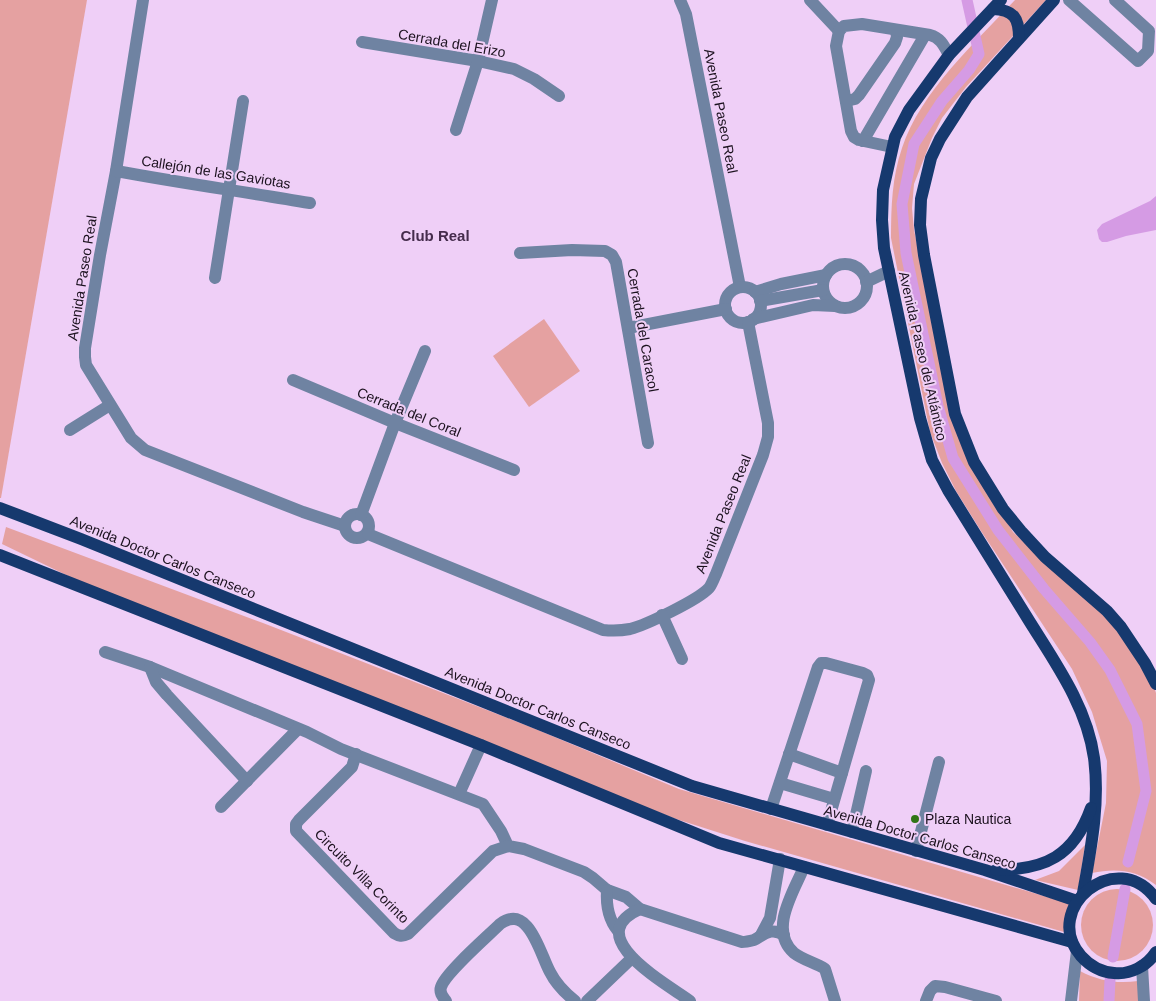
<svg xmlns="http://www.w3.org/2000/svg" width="1156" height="1001" font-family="Arial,sans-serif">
<rect width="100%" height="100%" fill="#efcff7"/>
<g fill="#e5a1a1">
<polygon points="0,0 87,0 1,498 0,498"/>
<path d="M1015,0H1046L966,87L942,118L932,138L914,184L912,208L914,230L932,318L973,463L1013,532L1063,579L1117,625L1152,680L1156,693V885C1136,870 1116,868 1092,873L1106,803L1107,761L1092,712L1072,669L981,531L956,491L942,463L930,432L891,238C891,207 892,177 902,148C921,91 975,43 1015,0Z"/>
<polygon points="544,319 580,371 529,407 493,356"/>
<polygon points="6,527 263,623 533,728 679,789 1071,904 1066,918 1064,932 745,841 673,818 118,600 2,544"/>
<polygon points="1085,845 1078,890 1035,880 1059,871"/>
<circle cx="1117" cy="925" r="36"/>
<path d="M1080,971C1099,981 1118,984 1138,981V1001H1079Z"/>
</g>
<polygon fill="#d59be4" points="1156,196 1156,230 1126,236 1107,242 1102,242 1099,239 1097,230 1102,224 1150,201"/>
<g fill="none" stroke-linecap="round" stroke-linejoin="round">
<g stroke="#d59be4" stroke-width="11">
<polyline points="967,0 979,54 969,70 942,101 914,144 902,204 906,253 938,406 953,458 998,530 1044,589 1090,642 1110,670 1137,724 1146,791 1128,862"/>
<polyline points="1113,957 1125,889"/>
<polyline points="1109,1001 1110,980"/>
</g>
<g stroke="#6f83a2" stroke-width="12">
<polyline points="143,0 116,171 100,255 85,348 85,357 86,365 131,438 145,450 303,512 345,526"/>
<polyline points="680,0 686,14 740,287"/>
<polyline points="810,0 839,31"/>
<polyline points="1069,0 1138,61 1148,51 1149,31 1115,0"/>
<polyline points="362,42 478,61 514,69 534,79 559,96"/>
<polyline points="846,101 855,99 859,95 895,43 897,37 896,30"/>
<polyline points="456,130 478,61 492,0"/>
<polyline points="863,141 925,35"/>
<path d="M892,147L859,140L854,137L851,131L836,46L839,31L844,26L862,24L930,35C941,38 944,46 949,55"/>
<path d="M116,171C181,183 246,192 310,203"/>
<polyline points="520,253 572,250 605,251 612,255 616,262 648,443"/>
<circle cx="845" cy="286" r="22"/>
<polyline points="215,278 243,101"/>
<polyline points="866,282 889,271"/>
<circle cx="743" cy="305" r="18"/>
<polyline points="755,292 781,284 826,275"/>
<polyline points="760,301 823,290"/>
<polyline points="753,319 813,305 835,306"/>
<polyline points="628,328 726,309"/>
<polyline points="293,380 395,423 514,470"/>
<polyline points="70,430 110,405"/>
<circle cx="357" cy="526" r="12"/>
<polyline points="361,515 395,423 425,351"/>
<path d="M368,534L603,630C612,631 620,631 630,629C646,625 698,600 709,588C712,584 714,578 716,574L763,455L768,437V423L748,322"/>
<polyline points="662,615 682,659"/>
<path d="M105,652L150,667L307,732L341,749L483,804L501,831L508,846L524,849L584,872L593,878L607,890L626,897L640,909L742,942C745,942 750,941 754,940C765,934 771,927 784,935"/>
<polyline points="150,667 156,682 167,695 247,781"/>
<path d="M356,754L352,767L299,820L296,824V831L394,933C399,936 402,937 408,934L493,851L508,846"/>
<polyline points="789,754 842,773"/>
<polyline points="780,783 834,799"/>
<polyline points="459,794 481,745"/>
<polyline points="221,807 298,729"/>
<polyline points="771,809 818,667 821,663 826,663 863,673 867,675 869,680 827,825"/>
<polyline points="852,832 866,771"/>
<polyline points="916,851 939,762"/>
<path d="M804,867C794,891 768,930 794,953C803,960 816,963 825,969L835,1001"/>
<path d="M607,890C606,905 608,919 618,931"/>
<path d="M640,909C579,936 667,984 690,1001"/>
<polyline points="761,935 770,918 780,859"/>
<polyline points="1142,966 1144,1001"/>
<path d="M446,1001C443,997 439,993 441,987C445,973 488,936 500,924C529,903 540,954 550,972C556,984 565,993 575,1001"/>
<polyline points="587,1001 632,958"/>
<polyline points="926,1001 930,991 935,986 945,987 996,1001"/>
<polyline points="1071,1001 1077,951"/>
</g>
<g stroke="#16396e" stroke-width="12">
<path d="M1001,0L949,55L909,110L895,137L883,190L882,220L884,248L920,418L932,460L948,490C975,533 1001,576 1028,619C1054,661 1087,706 1094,758C1100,803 1091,848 1083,893"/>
<polyline points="1054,0 967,97 940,139 931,158 921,199 920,225 924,255 955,414 974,462 1003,509 1021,531 1045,557 1107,611 1121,627 1145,663 1156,684"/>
<path d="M993,9C1014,10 1019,18 1019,38"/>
<polyline points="0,508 81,539 692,786 985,870 1077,901"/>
<polyline points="0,555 481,745 719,843 1072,942"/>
<path d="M996,870C1045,870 1074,856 1091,808"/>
<path d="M1156,899C1117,845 1040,909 1081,956C1089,965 1101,972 1114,973C1130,975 1147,966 1156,952"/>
</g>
</g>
<circle fill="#307516" stroke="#efcff7" stroke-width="2" cx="915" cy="819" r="5"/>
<g text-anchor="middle" stroke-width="4" stroke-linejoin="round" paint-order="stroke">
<g font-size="14" fill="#1b111e" stroke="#efcff7">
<text transform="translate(452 43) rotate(10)" y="5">Cerrada del Erizo</text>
<text transform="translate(721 111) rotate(79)" y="5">Avenida Paseo Real</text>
<text transform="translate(216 172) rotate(9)" y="5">Callejón de las Gaviotas</text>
<text transform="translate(82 278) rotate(-81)" y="5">Avenida Paseo Real</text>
<text transform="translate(643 330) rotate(80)" y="5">Cerrada del Caracol</text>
<text transform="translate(923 356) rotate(77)" y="5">Avenida Paseo del Atlántico</text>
<text transform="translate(409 412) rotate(22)" y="5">Cerrada del Coral</text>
<text transform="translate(723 514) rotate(-68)" y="5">Avenida Paseo Real</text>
<text transform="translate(163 557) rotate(22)" y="5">Avenida Doctor Carlos Canseco</text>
<text transform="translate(538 708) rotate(22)" y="5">Avenida Doctor Carlos Canseco</text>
<text transform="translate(920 837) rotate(16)" y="5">Avenida Doctor Carlos Canseco</text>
<text transform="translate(362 876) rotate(45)" y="5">Circuito Villa Corinto</text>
</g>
<g font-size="14" fill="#1b111e" stroke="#efcff7" text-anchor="start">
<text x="925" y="824">Plaza Nautica</text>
</g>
<g font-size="15" font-weight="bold" fill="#452c4c" stroke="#efcff7">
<text x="435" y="241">Club Real</text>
</g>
</g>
</svg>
